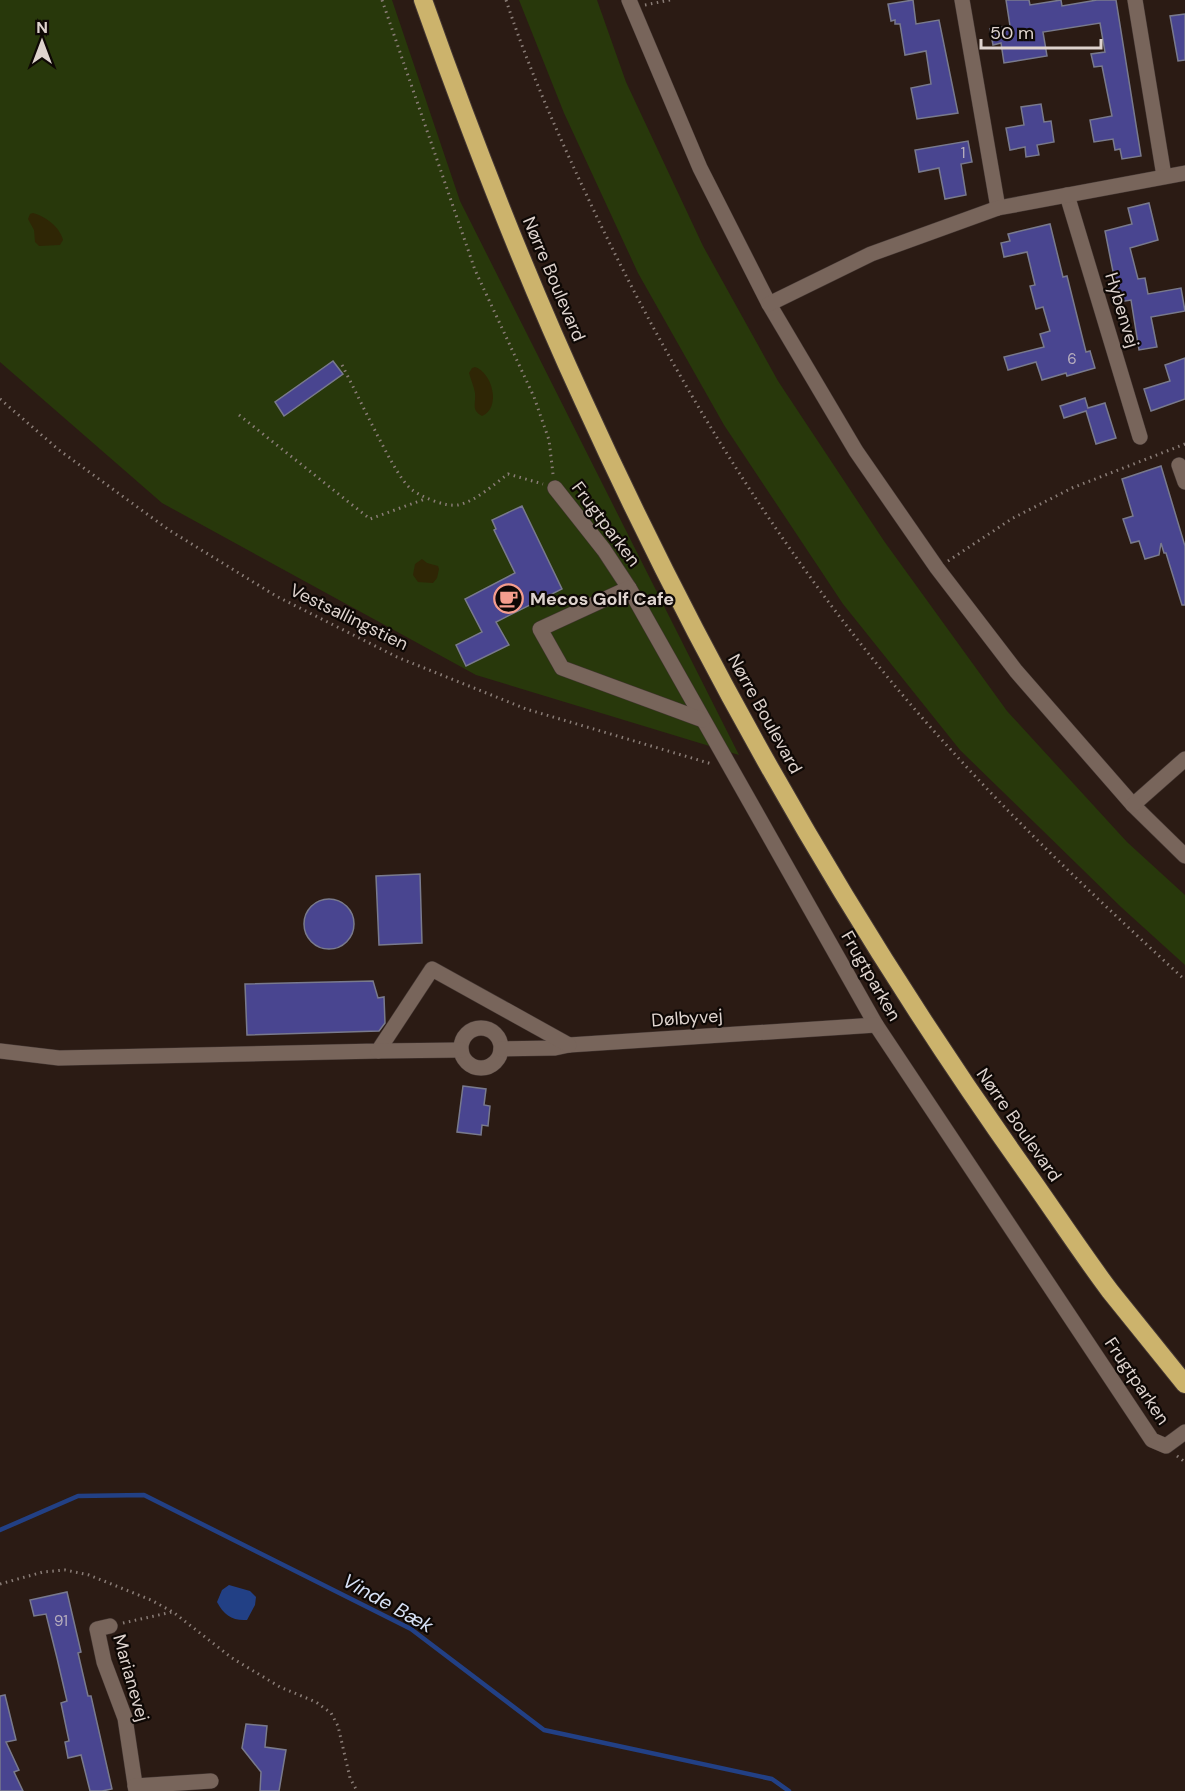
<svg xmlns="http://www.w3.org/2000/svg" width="1185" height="1791" font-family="'DM Sans',sans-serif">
<rect width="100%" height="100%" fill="#2b1b14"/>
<g fill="#28380b">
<polygon points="0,0 392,0 460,201 739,755 476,675 162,503 0,362"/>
<polygon points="519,0 597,0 626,82 703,246 778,381 884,541 1007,711 1127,842 1185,895 1185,965 1121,907 960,750 843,604 724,425 638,273 564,113"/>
</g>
<g fill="#2f2605">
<path d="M33,213C45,216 60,227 63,240L60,245L39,246L35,242L34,230L28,219L30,214Z"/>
<path d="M475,367C492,372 502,408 482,416C471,410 476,404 475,393C474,387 471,380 469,373L472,368Z"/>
<polygon points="422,559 427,563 438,566 439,569 437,578 433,583 418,582 413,575 415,564"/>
</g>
<path fill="#224085" d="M229,1585L250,1591L256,1597L255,1605L247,1620C232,1621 224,1615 217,1602L222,1590Z"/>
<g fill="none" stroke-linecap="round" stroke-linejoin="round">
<polyline stroke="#224085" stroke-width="4.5" points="0,1530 78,1496 144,1495 411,1629 544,1730 772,1779 789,1791"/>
</g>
<g fill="#494590" stroke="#797a8d" stroke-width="1.5">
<polygon points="913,0 916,24 939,20 958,113 917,119 911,88 931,84 926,51 905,55 900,24 895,24 895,20 891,21 888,4"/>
<polygon points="1006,0 1029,0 1030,5 1061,0 1062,6 1097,0 1116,0 1141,156 1122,159 1120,149 1115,150 1113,139 1094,142 1090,120 1112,116 1102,66 1094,67 1091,54 1105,52 1100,23 1043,32 1047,56 1004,63 1001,43 993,45 990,29 1010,26"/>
<polygon points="1185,14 1185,60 1178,61 1170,16"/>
<polygon points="1041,104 1044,122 1051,121 1054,142 1037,145 1039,155 1026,157 1025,147 1010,150 1006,128 1024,125 1021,107"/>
<polygon points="968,141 972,162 961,164 966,195 945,199 939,168 919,172 915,150"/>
<polygon points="1149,203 1158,240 1130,248 1138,279 1145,278 1148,294 1181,288 1185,311 1151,317 1157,347 1139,350 1131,300 1119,302 1105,231 1132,224 1128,208"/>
<polygon points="1050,224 1063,277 1067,276 1086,352 1090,351 1095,368 1067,376 1066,373 1042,380 1036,362 1008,370 1004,357 1044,347 1040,334 1050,331 1043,307 1036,309 1030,286 1035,285 1027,252 1004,257 1001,243 1010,241 1008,234"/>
<polygon points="1185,358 1185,399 1151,411 1144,389 1170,381 1165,365"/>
<polygon points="333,361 343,374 284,416 275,402"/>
<polygon points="1085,398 1088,408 1105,403 1116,438 1096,444 1086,411 1064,418 1060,406"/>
<polygon points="1161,466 1185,546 1185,605 1182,605 1166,553 1164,553 1161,543 1159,555 1145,559 1139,541 1131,543 1123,519 1133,516 1122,479"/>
<polygon points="522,506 562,589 496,622 509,645 466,666 456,645 482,632 465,599 515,573 494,530 496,529 492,520"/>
<polygon points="420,874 422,943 379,945 376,876"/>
<circle cx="329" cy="924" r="25"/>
<polygon points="373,981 378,998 384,997 385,1023 379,1031 247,1035 245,984"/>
<polygon points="463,1086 486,1089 484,1105 490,1106 488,1126 482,1125 481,1135 457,1132"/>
<polygon points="67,1592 81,1652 78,1653 88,1696 91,1696 112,1789 102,1791 90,1791 81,1755 68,1758 65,1742 69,1741 61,1703 67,1701 57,1658 46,1614 34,1616 30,1600"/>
<polygon points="5,1695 16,1740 6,1742 19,1770 14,1772 23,1791 0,1791 0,1696"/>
<polygon points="246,1724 267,1726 265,1747 286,1750 279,1791 260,1791 261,1772 242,1748"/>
</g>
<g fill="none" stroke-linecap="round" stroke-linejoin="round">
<defs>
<g id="minor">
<polyline points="629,0 700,168 769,304 856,451 937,568 1016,671 1133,805 1185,856"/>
<polyline points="962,0 998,208"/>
<polyline points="1135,0 1164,176"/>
<polyline points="1067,195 1140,437"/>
<polyline points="769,304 871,254 998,208 1185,173"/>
<polyline points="1179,465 1185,482"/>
<polyline points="555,488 604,550 629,588 876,1025 1152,1440 1166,1446 1185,1432"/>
<polyline points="629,588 540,629 562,668 703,720"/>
<polyline points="1133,805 1185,759"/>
<circle cx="481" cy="1048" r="20"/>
<polyline points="501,1049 555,1048 569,1045 876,1025"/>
<polyline points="0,1051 59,1058 378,1051 432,969 569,1045"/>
<polyline points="378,1051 461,1050"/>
<polyline points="110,1626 97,1629 104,1662 125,1718 136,1791"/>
<polyline points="135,1786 211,1781"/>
</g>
<path id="highway" d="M423,0C471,135 523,270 583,400C707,673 858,936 1032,1180C1058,1217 1083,1255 1110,1291C1135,1322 1160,1353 1185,1384"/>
</defs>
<use href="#minor" stroke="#443733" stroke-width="16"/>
<use href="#highway" stroke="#443733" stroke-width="20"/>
<g stroke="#8a7d77" stroke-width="3" stroke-dasharray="1.5 4.5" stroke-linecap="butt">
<polyline points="382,0 475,270 534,397 549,440 553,474"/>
<path d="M506,0C528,67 557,132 587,196C680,395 803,589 952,751C1025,832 1105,906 1185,980"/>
<polyline points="645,5 670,0"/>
<path d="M342,365C358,396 373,428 390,459C396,469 402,481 411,489C421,497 445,507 458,505C476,501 493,485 508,474L543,484"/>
<polyline points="0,399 59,450 169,530 276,596 397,657 526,709 712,764"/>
<polyline points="239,415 370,519 425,499"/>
<polyline points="948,561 1013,518 1072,488 1185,444"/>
<polyline points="1177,1456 1185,1462"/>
<polyline points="0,1584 43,1572 65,1570 89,1575 151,1600 173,1612 232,1658 280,1687 316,1702 331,1713 338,1726 350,1778 357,1791"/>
<polyline points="123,1623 172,1612"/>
</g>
<use href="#minor" stroke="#78655b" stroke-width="15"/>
<use href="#highway" stroke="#ccb36c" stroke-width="18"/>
</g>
<defs>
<symbol id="cafe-ring" viewBox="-11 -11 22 22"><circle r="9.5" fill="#0e0805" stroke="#f59d8e" stroke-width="1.5"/><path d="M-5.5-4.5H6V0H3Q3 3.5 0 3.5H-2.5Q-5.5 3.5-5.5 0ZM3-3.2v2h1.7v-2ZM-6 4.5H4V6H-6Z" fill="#f59d8e"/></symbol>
</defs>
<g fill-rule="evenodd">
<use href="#cafe-ring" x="492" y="582" width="33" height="33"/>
</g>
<g text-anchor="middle" stroke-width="4.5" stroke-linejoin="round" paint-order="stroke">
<g font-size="15" fill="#b9b0be">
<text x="963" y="158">1</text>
<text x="1072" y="364">6</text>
<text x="61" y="1626">91</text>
</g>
<g font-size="18" fill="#ded3ce" stroke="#0e0805">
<text transform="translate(554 279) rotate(67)" y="6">Nørre Boulevard</text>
<text transform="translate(1122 310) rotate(73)" y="6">Hybenvej</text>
<text transform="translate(606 524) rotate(53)" y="6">Frugtparken</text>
<text transform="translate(349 617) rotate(26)" y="6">Vestsallingstien</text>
<text transform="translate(765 714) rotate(61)" y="6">Nørre Boulevard</text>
<text transform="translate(871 976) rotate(60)" y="6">Frugtparken</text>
<text transform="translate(687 1018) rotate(-4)" y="6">Dølbyvej</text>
<text transform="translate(1019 1125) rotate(55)" y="6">Nørre Boulevard</text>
<text transform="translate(1137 1381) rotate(56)" y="6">Frugtparken</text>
<text transform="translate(131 1678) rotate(74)" y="6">Marianevej</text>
</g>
<g font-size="18" font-weight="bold" fill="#ded3ce" stroke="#0e0805" text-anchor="start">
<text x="530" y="605">Mecos Golf Cafe</text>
</g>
<g font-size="20" font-style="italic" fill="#d7e1f5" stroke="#0e0805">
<text transform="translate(388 1603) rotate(29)" y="7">Vinde Bæk</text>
</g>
</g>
<g transform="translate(42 42)" stroke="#0e0805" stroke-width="4.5" paint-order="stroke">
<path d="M0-4.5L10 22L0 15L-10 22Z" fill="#ded3ce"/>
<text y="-9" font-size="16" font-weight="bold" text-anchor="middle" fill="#ded3ce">N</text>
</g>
<path d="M981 39v9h120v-9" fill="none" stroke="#ded3ce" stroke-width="3"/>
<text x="990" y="39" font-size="18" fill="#ded3ce" stroke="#0e0805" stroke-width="4.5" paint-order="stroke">50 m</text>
</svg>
